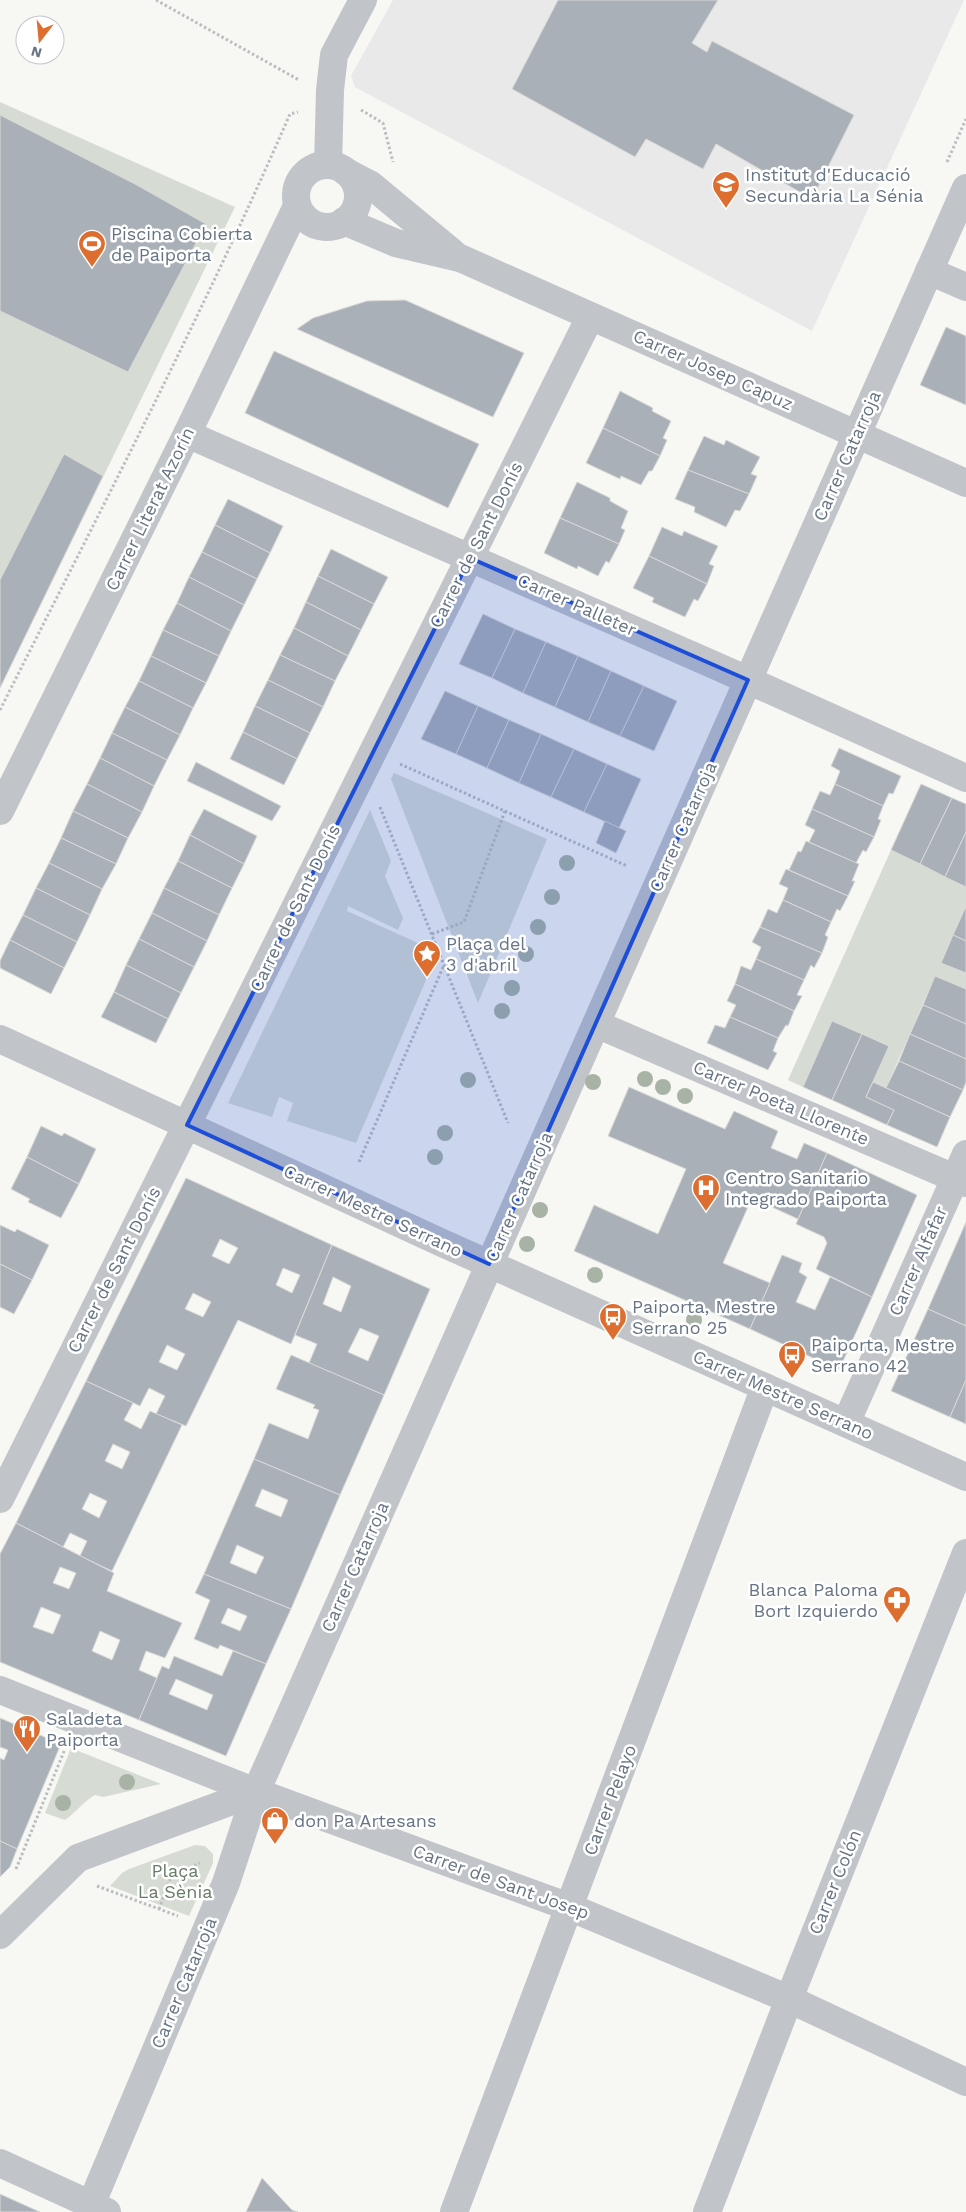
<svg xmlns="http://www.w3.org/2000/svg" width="966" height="2212" font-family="'Work Sans',sans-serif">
<rect width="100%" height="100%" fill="#f7f7f4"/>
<polygon fill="#e8e9e8" points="393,0 964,0 812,331 355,87 351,76"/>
<g fill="#d6dcd4">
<polygon points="0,102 235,207 0,688"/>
<polygon points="394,773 547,839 478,1003 391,779"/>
<polygon points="370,810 391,861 385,876 403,918 398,930 348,906 347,911 438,952 356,1143 287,1121 293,1103 279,1097 272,1117 228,1103"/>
<polygon points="891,850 966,887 966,905 941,962 966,973 966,989 935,976 886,1088 873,1082 888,1045 832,1021 803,1087 788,1080"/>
<path d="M71,1748L161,1784L103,1797L95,1795C83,1802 76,1812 65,1820L45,1813Z"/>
<polygon points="195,1845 205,1846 213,1854 213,1863 189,1916 110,1886 122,1873 129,1869"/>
</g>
<g fill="#aab0b7" stroke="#d9d9d7" fill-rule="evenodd">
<polygon points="558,0 718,0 692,43 707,52 712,41 854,115 812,199 716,144 703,169 646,139 635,157 512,89"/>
<polygon points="0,115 135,184 206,224 128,372 0,311"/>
<polygon points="405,300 524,353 493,417 297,329 313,318 367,301"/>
<polygon points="946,327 966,336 966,405 920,385"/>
<polygon points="274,351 479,444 448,508 245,413"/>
<polygon points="620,391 653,408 652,411 671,421 663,438 667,440 660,456 603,428"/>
<polygon points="603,428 660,456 652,471 649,471 641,485 621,476 620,479 586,463"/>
<polygon points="704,436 724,445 726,440 760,457 751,474 757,476 749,494 688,470"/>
<polygon points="64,454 103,476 0,688 0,580"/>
<polygon points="688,470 749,494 740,511 735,510 726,527 694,512 695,507 675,499"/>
<polygon points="577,482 610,498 610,501 628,511 621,528 625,530 619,544 560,518"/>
<polygon points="228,499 283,526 270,553 215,525"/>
<polygon points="560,518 619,544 609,563 606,561 598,576 578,566 577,569 544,553"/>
<polygon points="215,525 270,553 257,579 202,552"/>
<polygon points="662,527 682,536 684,531 718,546 709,564 714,566 707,584 649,556"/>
<polygon points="331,549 388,577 374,604 318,576"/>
<polygon points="202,552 257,579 244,605 189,577"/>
<polygon points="649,556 707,584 698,601 694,599 685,617 652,602 654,598 633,588"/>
<polygon points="318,576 374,604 361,630 306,602"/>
<polygon points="189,577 244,605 231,631 177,603"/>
<polygon points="306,602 361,630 348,656 294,628"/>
<polygon points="177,603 231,631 219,656 163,630"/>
<polygon points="483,614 515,629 492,678 459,664"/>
<polygon points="294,628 348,656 335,681 280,655"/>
<polygon points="515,629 546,642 523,693 492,678"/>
<polygon points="163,630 219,656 206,683 151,656"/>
<polygon points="546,642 578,656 555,707 523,693"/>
<polygon points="280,655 335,681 323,707 268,680"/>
<polygon points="151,656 206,683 193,708 139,681"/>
<polygon points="578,656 611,671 588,722 555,707"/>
<polygon points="611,671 644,686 620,736 588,722"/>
<polygon points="268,680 323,707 310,733 255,706"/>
<polygon points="139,681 193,708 180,735 125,707"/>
<polygon points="644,686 677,701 654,751 620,736"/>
<polygon points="445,691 478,706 456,754 421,739"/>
<polygon points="255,706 310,733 297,759 243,732"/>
<polygon points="478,706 509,720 487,768 456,754"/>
<polygon points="125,707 180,735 167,760 112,733"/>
<polygon points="509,720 541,734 519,783 487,768"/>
<polygon points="243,732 297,759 284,785 230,759"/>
<polygon points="112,733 167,760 154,786 100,758"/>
<polygon points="541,734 574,749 551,797 519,783"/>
<polygon points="839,748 901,776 893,794 889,793 883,806 835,784 840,771 831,766"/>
<polygon points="574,749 607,764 584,812 551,797"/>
<polygon points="100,758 154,786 142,812 87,784"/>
<polygon points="196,762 281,806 272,821 187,781"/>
<polygon points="607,764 641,779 619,828 584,812"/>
<polygon points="87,784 142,812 128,838 73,811"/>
<polygon points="835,784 883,806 878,819 881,820 874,837 812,809 820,791 830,795"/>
<polygon points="921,784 952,798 920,864 891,850"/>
<polygon points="952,798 966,804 966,832 945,877 920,864"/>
<polygon points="204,809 257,836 244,864 190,835"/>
<polygon points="812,809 874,837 866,852 863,850 856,863 809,842 815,830 805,825"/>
<polygon points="73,811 128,838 116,864 61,838"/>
<polygon points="605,821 626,831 616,853 596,843"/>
<polygon points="966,832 966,887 945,877"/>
<polygon points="190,835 244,864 232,888 178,861"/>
<polygon points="61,838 116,864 102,889 49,863"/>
<polygon points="806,841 859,864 852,881 855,881 848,896 789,870 798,851 801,852"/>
<polygon points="178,861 232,888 219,915 164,888"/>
<polygon points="49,863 102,889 90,915 36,888"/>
<polygon points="786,869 848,896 840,911 837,909 831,922 783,900 788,888 779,884"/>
<polygon points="36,888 90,915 77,942 23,915"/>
<polygon points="164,888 219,915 207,941 152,913"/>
<polygon points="783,900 831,922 825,935 828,937 822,953 760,927 768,909 777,913"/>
<polygon points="966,906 966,941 953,935"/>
<polygon points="152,913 207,941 194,967 139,939"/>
<polygon points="23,915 77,942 64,968 10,940"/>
<polygon points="760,927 822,953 814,968 811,965 804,980 756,959 761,947 752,942"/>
<polygon points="953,935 966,941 966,973 941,963"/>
<polygon points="139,939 194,967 181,993 126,965"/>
<polygon points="10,940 64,968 51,994 0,968 0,961"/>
<polygon points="756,959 804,980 797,995 802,996 794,1011 735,984 741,966 751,970"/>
<polygon points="126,965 181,993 168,1019 114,992"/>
<polygon points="935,976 966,989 966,1024 923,1005"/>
<polygon points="735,984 794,1011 788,1026 786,1025 778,1038 730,1017 736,1005 727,1001"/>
<polygon points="114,992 168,1019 156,1043 101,1017"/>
<polygon points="923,1005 966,1024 966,1059 910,1034"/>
<polygon points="730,1017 778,1038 773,1051 777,1053 768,1070 707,1043 715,1025 725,1028"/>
<polygon points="832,1021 862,1034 832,1100 803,1087"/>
<polygon points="862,1034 889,1046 866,1097 894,1110 887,1125 832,1100"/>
<polygon points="910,1034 966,1059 966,1082 963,1090 899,1061"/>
<polygon points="899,1061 963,1090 950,1117 886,1088"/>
<polygon points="873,1082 950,1117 937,1147 887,1125 894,1110 866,1097"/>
<polygon points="629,1087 725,1129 734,1111 778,1131 771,1148 797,1159 804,1143 827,1153 798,1219 752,1198 723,1263 770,1283 750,1329 574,1251 594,1205 658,1234 686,1169 608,1136"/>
<polygon points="41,1126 62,1136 64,1133 96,1149 79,1184 27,1157"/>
<polygon points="827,1153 917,1195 872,1297 816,1269 827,1243 824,1237 796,1224"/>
<polygon points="27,1157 79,1184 61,1218 28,1202 30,1199 11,1189"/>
<path d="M186,1178L332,1245L291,1344L238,1320L186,1426L156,1414L165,1396L149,1388L140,1406L86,1381ZM220,1239L238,1248L229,1264L212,1256ZM283,1268L300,1275L292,1293L276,1285ZM193,1293L211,1302L203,1317L185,1309ZM167,1345L185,1354L177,1370L159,1362Z"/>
<polygon points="966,1222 966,1326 928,1309"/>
<polygon points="0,1225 15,1232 17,1229 49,1245 32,1280 0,1264"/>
<path d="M332,1245L430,1289L384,1395L309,1363L317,1344L295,1335ZM333,1277L351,1286L341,1312L323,1304ZM360,1328L379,1336L368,1361L348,1352Z"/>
<polygon points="782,1255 802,1263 799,1272 807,1277 796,1302 815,1310 830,1277 872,1297 839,1370 750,1329"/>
<polygon points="0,1264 32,1280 14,1314 0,1307"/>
<polygon points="928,1309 966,1326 966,1380 950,1417 891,1391"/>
<polygon points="291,1355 384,1395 340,1495 254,1459 269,1423 308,1439 319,1410 313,1408 315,1405 276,1389"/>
<polygon points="966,1380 966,1424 950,1417"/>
<path d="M86,1381L133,1403L124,1420L141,1429L150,1411L182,1425L112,1571L80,1556L87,1541L70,1533L63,1547L16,1523ZM113,1444L130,1452L122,1469L105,1461ZM90,1493L107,1501L99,1518L82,1509Z"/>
<path d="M254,1459L340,1495L291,1609L204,1574ZM262,1489L288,1500L281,1517L255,1506ZM237,1545L264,1557L256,1574L230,1563Z"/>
<path d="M16,1523L114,1573L107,1591L182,1623L165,1658L146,1651L139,1670L157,1678L139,1720L0,1662V1554ZM60,1567L76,1573L69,1589L53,1583ZM41,1607L61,1615L53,1634L33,1627ZM100,1631L120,1640L112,1660L92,1651Z"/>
<path d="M204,1574L291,1609L266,1664L220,1645L218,1649L194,1639L210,1600L195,1593ZM228,1608L247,1616L240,1631L221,1623Z"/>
<path d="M233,1651L266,1664L226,1756L139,1720L162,1666L169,1669L174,1656L222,1676ZM176,1679L213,1695L207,1710L169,1694Z"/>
<polygon points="0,1718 61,1744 17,1849 0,1841 0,1758 4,1760 8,1750 0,1747"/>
<polygon points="0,1841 17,1849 10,1867 0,1877"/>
<polygon points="262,2178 292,2210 298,2212 246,2212"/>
<polygon points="0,2194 40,2212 0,2212"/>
</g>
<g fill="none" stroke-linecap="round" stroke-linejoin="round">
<g stroke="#bbbdc0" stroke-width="3" stroke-dasharray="2.5 2.5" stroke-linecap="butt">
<polyline points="156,0 299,80"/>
<polyline points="361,110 383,123 393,162"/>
<polyline points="947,162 966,119"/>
<path d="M0,710C99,513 202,316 290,114L298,112"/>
<polyline points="400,764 627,866"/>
<polyline points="380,807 508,1123"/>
<polyline points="432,934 464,922 505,811"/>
<polyline points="359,1162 444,965"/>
<polyline points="16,1869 65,1749"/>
<polyline points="97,1886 178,1916"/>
<polyline points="159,1909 171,1877 200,1863"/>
</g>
<g stroke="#c1c4c8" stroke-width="28">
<polyline points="328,165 330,90 334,55 363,0"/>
<circle cx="327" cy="196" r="31"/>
<polyline points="346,172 371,185 453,253"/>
<polyline points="344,221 396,243 460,258 966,483"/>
<polyline points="929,271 966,287"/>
<polyline points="187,434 714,665 966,778"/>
<polyline points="0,811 187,434 297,206"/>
<polyline points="596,1024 966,1183"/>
<polyline points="0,1039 440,1242 966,1477"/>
<polyline points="846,1423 966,1154"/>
<polyline points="0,1499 590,317"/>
<polyline points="0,1690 256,1792 569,1907 789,1999 966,2082"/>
<polyline points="0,1935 78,1858 256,1792"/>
<polyline points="0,2163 107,2212"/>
<polyline points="88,2212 226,1883 256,1792 966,188"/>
<polyline points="454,2212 765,1387"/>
<polyline points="707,2212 789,1999 966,1553"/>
</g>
</g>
<g fill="#a8b3a6">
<circle cx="567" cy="863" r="8"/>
<circle cx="552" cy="897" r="8"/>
<circle cx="538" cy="927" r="8"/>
<circle cx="526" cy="954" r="8"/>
<circle cx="512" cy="988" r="8"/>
<circle cx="502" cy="1011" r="8"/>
<circle cx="645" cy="1079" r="8"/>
<circle cx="468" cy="1080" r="8"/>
<circle cx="593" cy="1082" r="8"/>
<circle cx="663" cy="1087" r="8"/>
<circle cx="685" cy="1096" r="8"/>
<circle cx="445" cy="1133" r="8"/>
<circle cx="435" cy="1157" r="8"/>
<circle cx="540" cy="1210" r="8"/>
<circle cx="527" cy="1244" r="8"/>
<circle cx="595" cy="1275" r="8"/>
<circle cx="694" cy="1320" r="8"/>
<circle cx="127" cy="1782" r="8"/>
<circle cx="63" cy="1803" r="8"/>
</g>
<path fill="#1d4ed8" fill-opacity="0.2" stroke="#1d4ed8" stroke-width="4" stroke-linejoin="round" d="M470,558L748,680L489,1264L187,1125Z"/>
<defs>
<symbol id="school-pin" viewBox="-11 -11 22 30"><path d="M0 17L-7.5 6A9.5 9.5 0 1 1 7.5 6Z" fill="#dd6e2f" stroke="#fff"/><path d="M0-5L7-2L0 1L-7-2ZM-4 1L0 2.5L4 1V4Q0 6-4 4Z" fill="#fff"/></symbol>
<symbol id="stadium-pin" viewBox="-11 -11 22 30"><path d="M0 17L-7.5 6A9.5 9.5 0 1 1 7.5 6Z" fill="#dd6e2f" stroke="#fff"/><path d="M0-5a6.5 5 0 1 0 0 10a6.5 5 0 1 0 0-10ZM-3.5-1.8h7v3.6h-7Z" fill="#fff"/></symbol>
<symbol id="sight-pin" viewBox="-11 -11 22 30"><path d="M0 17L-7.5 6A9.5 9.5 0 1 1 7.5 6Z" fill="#dd6e2f" stroke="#fff"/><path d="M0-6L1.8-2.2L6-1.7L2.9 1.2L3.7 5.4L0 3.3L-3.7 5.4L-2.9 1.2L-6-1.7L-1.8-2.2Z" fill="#fff"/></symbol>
<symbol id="hospital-pin" viewBox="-11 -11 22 30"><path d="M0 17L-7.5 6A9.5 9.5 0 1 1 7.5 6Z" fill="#dd6e2f" stroke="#fff"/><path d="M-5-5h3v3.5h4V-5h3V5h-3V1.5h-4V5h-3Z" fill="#fff"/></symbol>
<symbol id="bus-pin" viewBox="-11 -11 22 30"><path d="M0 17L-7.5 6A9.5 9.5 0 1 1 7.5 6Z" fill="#dd6e2f" stroke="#fff"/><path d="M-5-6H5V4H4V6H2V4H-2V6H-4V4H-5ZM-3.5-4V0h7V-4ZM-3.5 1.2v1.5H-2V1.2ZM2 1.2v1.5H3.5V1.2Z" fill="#fff"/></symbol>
<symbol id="pharmacy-pin" viewBox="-11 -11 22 30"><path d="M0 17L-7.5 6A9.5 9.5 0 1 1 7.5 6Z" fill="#dd6e2f" stroke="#fff"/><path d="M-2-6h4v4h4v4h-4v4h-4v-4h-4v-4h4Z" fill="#fff"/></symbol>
<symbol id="restaurant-pin" viewBox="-11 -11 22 30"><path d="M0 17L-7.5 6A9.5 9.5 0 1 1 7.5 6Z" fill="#dd6e2f" stroke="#fff"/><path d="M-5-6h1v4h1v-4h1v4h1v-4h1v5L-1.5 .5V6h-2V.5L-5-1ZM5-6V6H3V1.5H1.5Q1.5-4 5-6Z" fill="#fff"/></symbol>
<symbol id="shop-pin" viewBox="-11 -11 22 30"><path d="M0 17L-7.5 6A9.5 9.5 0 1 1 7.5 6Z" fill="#dd6e2f" stroke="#fff"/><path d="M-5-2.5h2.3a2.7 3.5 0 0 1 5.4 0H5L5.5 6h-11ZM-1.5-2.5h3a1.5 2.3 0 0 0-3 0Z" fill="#fff"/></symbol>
</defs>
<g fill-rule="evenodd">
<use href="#school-pin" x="710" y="169" width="32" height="43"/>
<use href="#stadium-pin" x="76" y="228" width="32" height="43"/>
<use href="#sight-pin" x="411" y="938" width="32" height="43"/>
<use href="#hospital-pin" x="690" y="1172" width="32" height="43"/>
<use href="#bus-pin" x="597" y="1301" width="32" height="43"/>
<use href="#bus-pin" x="776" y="1339" width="32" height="43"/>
<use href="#pharmacy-pin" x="881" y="1584" width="32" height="43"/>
<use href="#restaurant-pin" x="11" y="1713" width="32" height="43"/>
<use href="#shop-pin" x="259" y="1805" width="32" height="43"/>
</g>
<g text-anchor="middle" stroke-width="5" stroke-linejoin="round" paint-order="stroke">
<g font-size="18" fill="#677484" stroke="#fff" text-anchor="start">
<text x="745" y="181">Institut d'Educació<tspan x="745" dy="21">Secundària La Sénia</tspan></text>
<text x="111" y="240">Piscina Cobierta<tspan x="111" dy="21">de Paiporta</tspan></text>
<text x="446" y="950">Plaça del<tspan x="446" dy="21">3 d'abril</tspan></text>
<text x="725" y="1184">Centro Sanitario<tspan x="725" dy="21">Integrado Paiporta</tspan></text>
<text x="632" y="1313">Paiporta, Mestre<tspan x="632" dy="21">Serrano 25</tspan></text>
<text x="811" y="1351">Paiporta, Mestre<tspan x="811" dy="21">Serrano 42</tspan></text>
<text x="878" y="1596" text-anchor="end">Blanca Paloma<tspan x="878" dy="21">Bort Izquierdo</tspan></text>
<text x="46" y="1725">Saladeta<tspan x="46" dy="21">Paiporta</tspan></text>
<text x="294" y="1827">don Pa Artesans</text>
</g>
<g font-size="18" fill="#677484" stroke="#fff">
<text transform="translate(713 370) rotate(24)" y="6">Carrer Josep Capuz</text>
<text transform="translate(847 456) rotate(-66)" y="6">Carrer Catarroja</text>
<text transform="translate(150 509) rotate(-64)" y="6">Carrer Literat Azorín</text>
<text transform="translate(476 545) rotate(-63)" y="6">Carrer de Sant Donís</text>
<text transform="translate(577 605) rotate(24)" y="6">Carrer Palleter</text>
<text transform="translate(683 827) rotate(-66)" y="6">Carrer Catarroja</text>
<text transform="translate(295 908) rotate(-64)" y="6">Carrer de Sant Donís</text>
<text transform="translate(781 1103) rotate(23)" y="6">Carrer Poeta Llorente</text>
<text transform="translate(519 1197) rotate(-66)" y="6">Carrer Catarroja</text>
<text transform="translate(373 1211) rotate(25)" y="6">Carrer Mestre Serrano</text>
<text transform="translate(918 1261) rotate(-66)" y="6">Carrer Alfafar</text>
<text transform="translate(114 1270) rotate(-63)" y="6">Carrer de Sant Donís</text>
<text transform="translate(783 1395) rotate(24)" y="6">Carrer Mestre Serrano</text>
<text transform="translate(355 1567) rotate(-66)" y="6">Carrer Catarroja</text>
<text transform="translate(610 1800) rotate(-69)" y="6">Carrer Pelayo</text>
<text transform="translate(501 1882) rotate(20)" y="6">Carrer de Sant Josep</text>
<text transform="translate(835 1882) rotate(-68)" y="6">Carrer Colón</text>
<text transform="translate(184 1983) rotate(-67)" y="6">Carrer Catarroja</text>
</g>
<g font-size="18" fill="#677c66" stroke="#fff">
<text x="175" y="1877">Plaça<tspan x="175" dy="21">La Sènia</tspan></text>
</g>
</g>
<g transform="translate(40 40) rotate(196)"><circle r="24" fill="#ffffff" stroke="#c2c7ce"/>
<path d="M0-4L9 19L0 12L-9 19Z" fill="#dd6e2f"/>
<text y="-8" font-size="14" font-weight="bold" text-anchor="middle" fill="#677484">N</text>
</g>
</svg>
